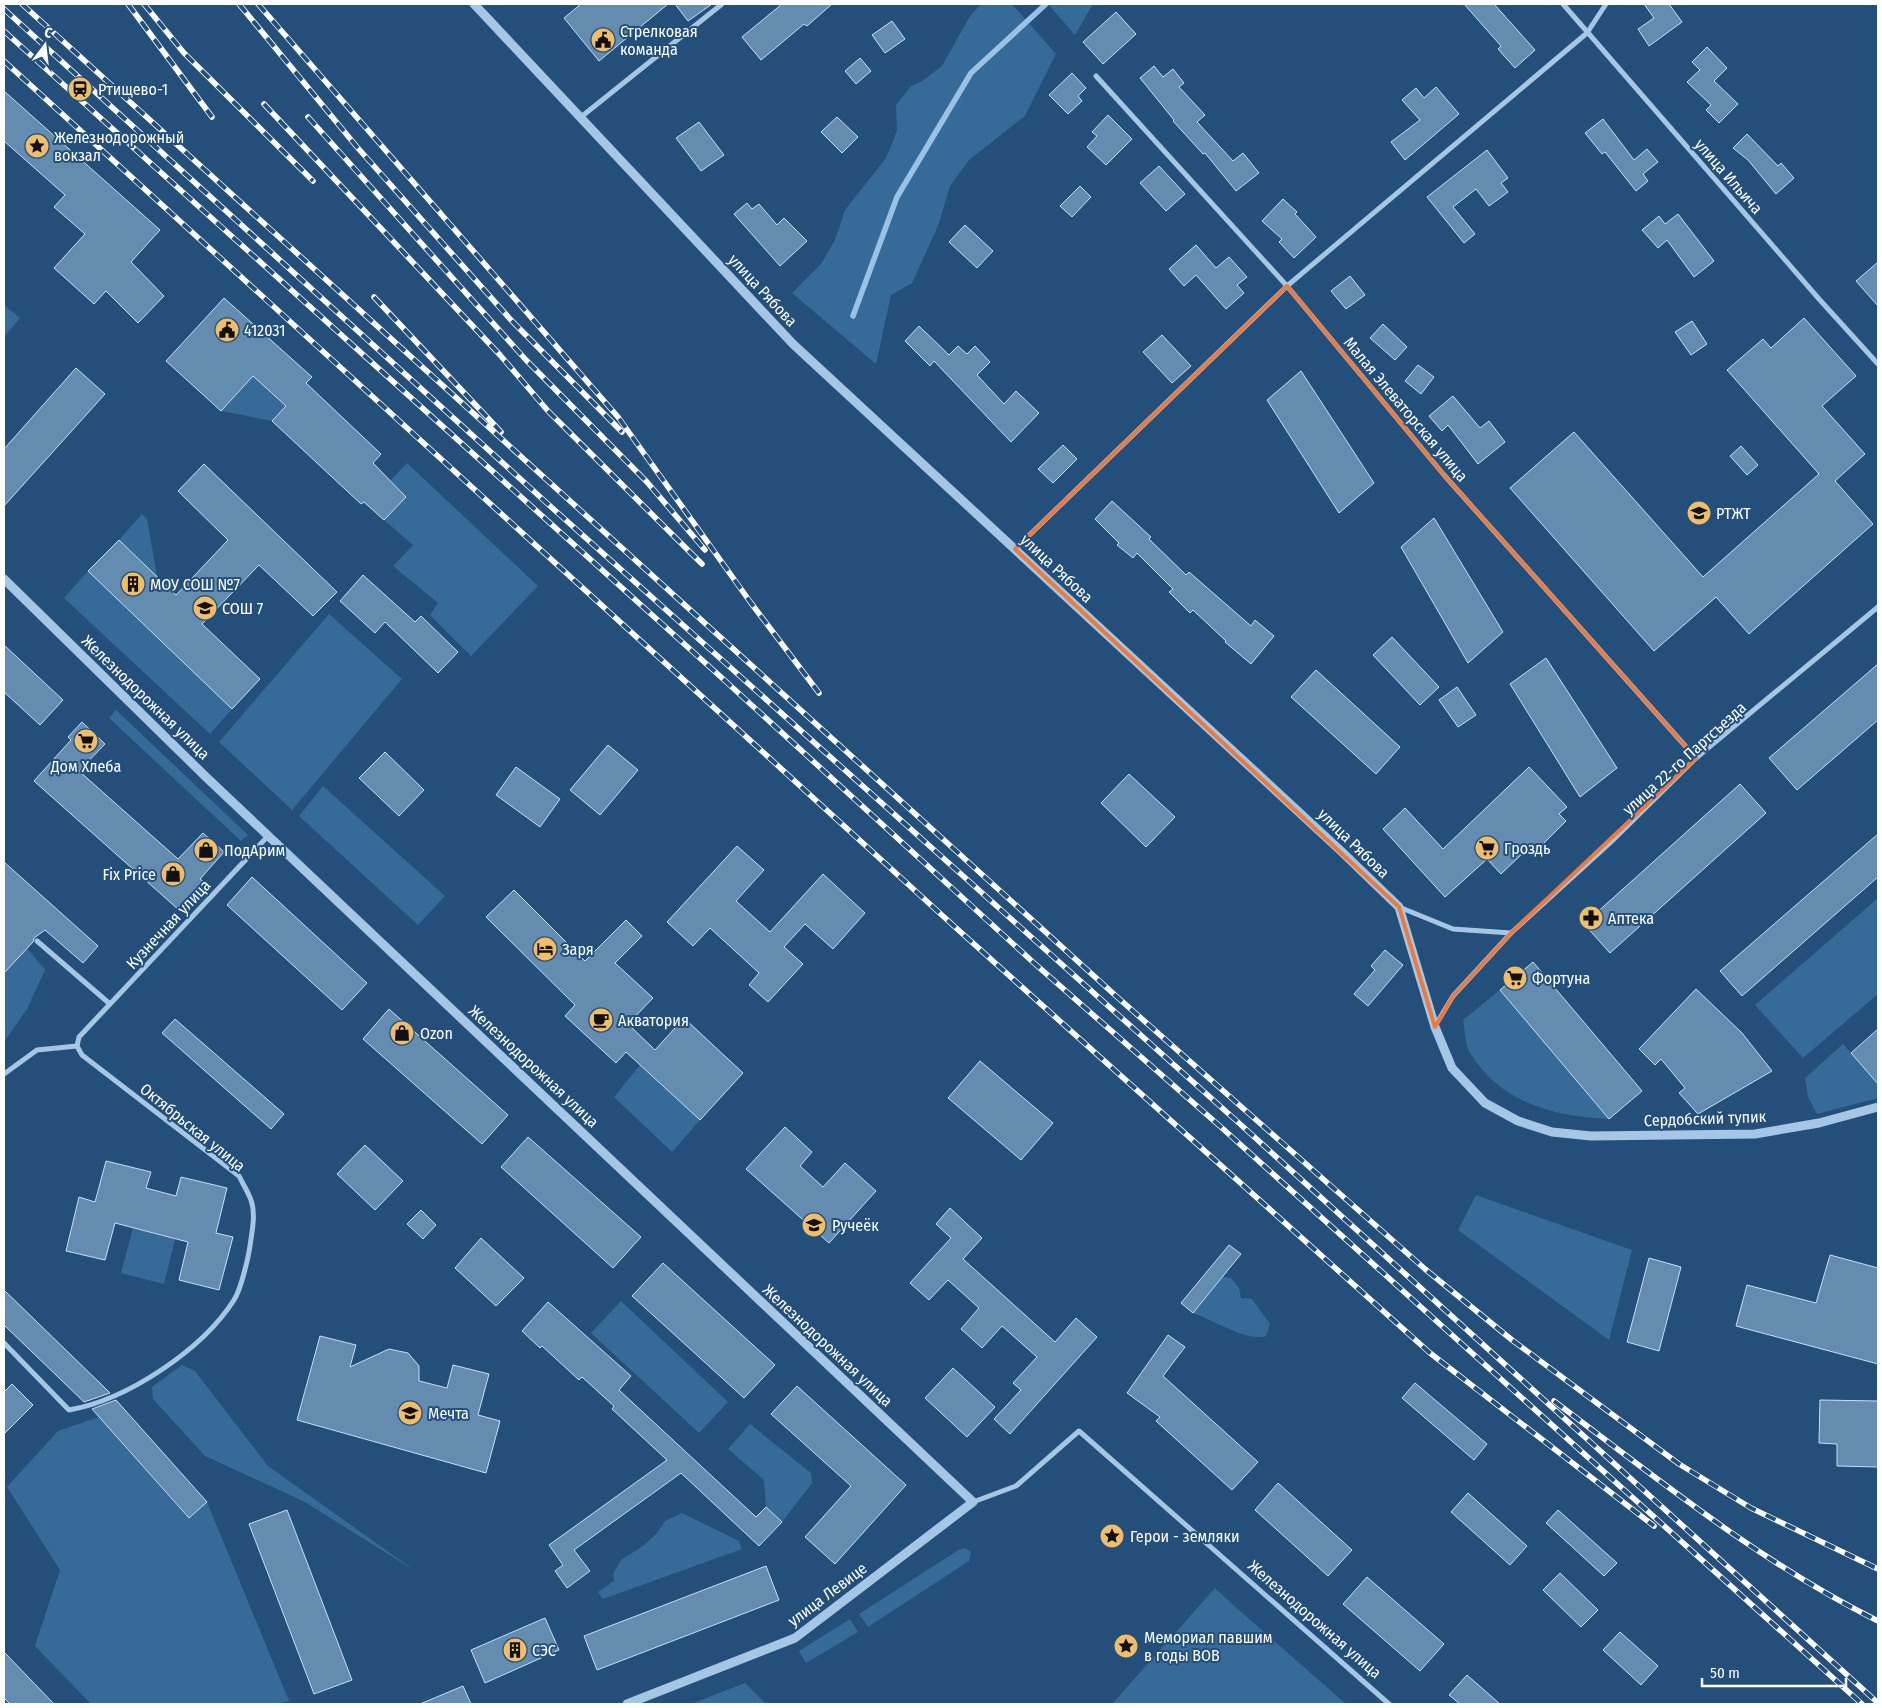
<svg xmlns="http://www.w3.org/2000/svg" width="1882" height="1708" font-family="'Fira Sans Condensed',sans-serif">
<rect width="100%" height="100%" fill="#234f7a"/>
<g fill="#366a98">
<polygon points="981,4 1012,4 1056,54 1025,116 969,160 950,186 938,226 912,283 891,295 876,364 792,293 821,264 835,240 845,210 886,158 897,131 896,105 911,86 921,82 942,66 970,16"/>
<polygon points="1048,4 1093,4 1075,35"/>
<polygon points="4,305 20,318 4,337"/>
<polygon points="253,376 286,406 272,421 221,411"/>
<polygon points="407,463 538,586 471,656 430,615 438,603 393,566 413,545 384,520 406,497 390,481"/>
<polygon points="142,514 147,519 157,576 119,540"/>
<polygon points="88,571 232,709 210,734 64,598"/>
<polygon points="329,614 402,679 292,810 219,742"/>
<polygon points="116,710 248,835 241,841 109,718"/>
<polygon points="323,786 445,896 418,925 299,816"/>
<polygon points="1878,898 1878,994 1803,1058 1755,1005"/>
<polygon points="27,948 45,970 27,1009 4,1042 4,973"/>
<path d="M1500,990L1609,1119C1554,1117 1501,1103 1470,1053C1465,1045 1465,1029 1463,1020Z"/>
<polygon points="1843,1044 1872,1077 1878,1072 1878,1098 1817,1114 1808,1097 1805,1078"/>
<polygon points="640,1065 700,1120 672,1152 614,1097"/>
<polygon points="1476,1195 1632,1250 1609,1340 1458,1230"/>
<polygon points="133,1228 175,1239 164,1284 121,1273"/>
<path d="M1223,1277L1231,1278L1239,1288L1241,1298L1252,1299L1270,1324L1266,1336C1250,1343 1211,1319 1193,1313Z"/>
<polygon points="621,1301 728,1402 699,1433 591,1333"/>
<polygon points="182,1365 195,1371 268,1466 414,1570 303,1501 205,1456 153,1399 152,1387"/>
<polygon points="99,1417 188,1518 207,1502 289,1701 277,1704 91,1704 35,1646 60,1570 7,1487 58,1431"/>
<polygon points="750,1424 811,1473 812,1483 782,1522 766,1507 764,1480 728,1449"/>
<polygon points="682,1513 739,1541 742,1549 603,1599 598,1592 614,1581 613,1574 621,1560 643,1546 657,1533 665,1521"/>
<polygon points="965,1548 971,1552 969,1561 868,1627 859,1614 960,1549"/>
<polygon points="1215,1588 1231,1603 1346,1704 1112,1704"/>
<polygon points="850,1619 858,1632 806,1663 799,1651"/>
<polygon points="745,1683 766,1704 691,1704"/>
</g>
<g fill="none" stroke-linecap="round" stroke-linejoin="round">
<polyline stroke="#99c2e6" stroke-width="5.5" points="853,316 897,197 971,73 1046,4"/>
</g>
<g fill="#648bb0" stroke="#c8dff4">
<polygon points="581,4 668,4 599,61 564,18"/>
<polygon points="675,4 712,4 688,21"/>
<polygon points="782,4 832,4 807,26 804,24 761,60 742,37"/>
<polygon points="1464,4 1494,4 1535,50 1515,68 1498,49 1501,46"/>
<polygon points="1644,4 1669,4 1682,22 1649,46 1638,29 1654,18"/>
<polygon points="1116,12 1136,34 1103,64 1083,42"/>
<polygon points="892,21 905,39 885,53 872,35"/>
<polygon points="1707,47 1727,68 1714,81 1738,104 1719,123 1706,110 1711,105 1687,82 1700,70 1692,62"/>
<polygon points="860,58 871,71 856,84 845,71"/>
<polygon points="1154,66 1163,77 1173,69 1184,83 1179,87 1205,115 1197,122 1233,161 1243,153 1259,173 1236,191 1205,153 1203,154 1173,121 1174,120 1140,78"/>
<polygon points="1072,73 1086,88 1078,96 1082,101 1068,114 1049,95"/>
<polygon points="1436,87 1459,114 1405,160 1391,142 1420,120 1402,100 1416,88 1424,98"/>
<polygon points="4,91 160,230 131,262 164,296 138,323 106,291 94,304 54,268 85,234 54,207 65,195 4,141"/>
<polygon points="1108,115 1132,139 1106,165 1087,147 1097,136 1092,132"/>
<polygon points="837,117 858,137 842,153 821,132"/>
<polygon points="1603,119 1634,160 1647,149 1658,162 1643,174 1648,181 1636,191 1605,152 1602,154 1585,133"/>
<polygon points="699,122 724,155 701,171 676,138"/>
<polygon points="1747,134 1778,166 1781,163 1794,178 1776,194 1748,160 1733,148"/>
<polygon points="1487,150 1508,178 1501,183 1508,192 1489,206 1476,189 1453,207 1475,234 1464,243 1427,197"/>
<polygon points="1159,166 1185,194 1166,211 1140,183"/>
<polygon points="1080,186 1091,197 1072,217 1060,206"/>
<polygon points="1283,199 1297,212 1295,214 1316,237 1294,258 1279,242 1282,239 1262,221"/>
<polygon points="747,203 752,209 759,204 777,225 784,218 807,241 780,266 734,214"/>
<polygon points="1678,214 1714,261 1694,277 1667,240 1658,248 1642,230 1659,216 1665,224"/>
<polygon points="965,225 993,251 977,268 949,242"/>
<polygon points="1196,245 1216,268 1229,257 1247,277 1237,285 1244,293 1226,309 1196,275 1184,286 1169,269"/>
<polygon points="1878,262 1878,306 1856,281"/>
<polygon points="1350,276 1365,295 1346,309 1331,291"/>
<polygon points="224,298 312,377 306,383 381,454 373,463 406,497 384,520 364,502 361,504 272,421 286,406 253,376 221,411 166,361"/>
<polygon points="1804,318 1856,376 1822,406 1865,454 1835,481 1873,524 1749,634 1716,597 1654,651 1510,488 1574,432 1703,577 1819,474 1727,370 1763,339 1771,348"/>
<polygon points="1692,321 1707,344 1691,355 1675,332"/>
<polygon points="1383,324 1407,347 1395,360 1370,338"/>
<polygon points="919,326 949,355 958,346 967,354 975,346 990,362 977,375 1004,404 1016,391 1039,413 1011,442 934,361 930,366 905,341"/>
<polygon points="1162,335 1191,366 1172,383 1143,352"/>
<polygon points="1418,365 1434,377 1421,394 1405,381"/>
<polygon points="76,368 105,394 4,506 4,449"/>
<polygon points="1301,371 1374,483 1339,513 1267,400"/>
<polygon points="1453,396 1480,428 1489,421 1505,442 1478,464 1448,425 1442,431 1429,416"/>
<polygon points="1063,445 1077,459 1053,483 1038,469"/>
<polygon points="1741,446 1758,465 1747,475 1730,456"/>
<polygon points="204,464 337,592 313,616 259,565 202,624 260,679 232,709 88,571 119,540 176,595 228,540 178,491"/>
<polygon points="1112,501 1151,537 1149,539 1186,575 1189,572 1251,626 1255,620 1274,636 1251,664 1225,642 1226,641 1193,610 1190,613 1169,592 1173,589 1137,553 1133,558 1117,545 1119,543 1095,519"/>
<polygon points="1434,518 1503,632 1468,663 1401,547"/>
<polygon points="363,575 415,622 421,616 458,652 438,673 385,622 375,633 340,601"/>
<polygon points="1392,637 1439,687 1420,705 1373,655"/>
<polygon points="4,645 63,700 40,725 4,692"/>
<polygon points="1546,658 1617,768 1580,797 1510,684"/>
<polygon points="1878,664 1878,720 1797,790 1769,758"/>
<polygon points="1316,670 1400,747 1376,774 1291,697"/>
<polygon points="1457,687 1476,715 1458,727 1439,700"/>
<polygon points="82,722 105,744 79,771 178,859 203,833 224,852 200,879 205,883 180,911 34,781 71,740 68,737"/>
<polygon points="608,745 638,770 600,815 570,790"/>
<polygon points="385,752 424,790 399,816 359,778"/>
<polygon points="516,767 560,799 540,827 496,795"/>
<polygon points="1529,767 1567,807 1559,814 1566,821 1539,848 1526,850 1501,874 1487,859 1445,897 1383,829 1405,808 1443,849"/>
<polygon points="1129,774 1175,817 1146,847 1101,803"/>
<polygon points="1740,784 1766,813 1610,953 1584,924"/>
<polygon points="1878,834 1878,877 1742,996 1720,971"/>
<polygon points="737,846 764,870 736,901 770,932 823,874 865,913 833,949 805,924 784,947 803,964 768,1002 749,985 759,973 710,928 693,946 667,922"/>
<polygon points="4,862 98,946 83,963 45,930 34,938 33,942 4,973"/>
<polygon points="252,877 367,983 342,1010 227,905"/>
<polygon points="514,890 585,961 626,920 642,936 615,963 653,998 628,1024 655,1050 684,1018 743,1073 700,1120 626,1052 616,1063 565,1016 575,1005 486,917"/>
<polygon points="1385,950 1403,965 1368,1006 1354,994 1375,970 1371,966"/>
<polygon points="1533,962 1642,1091 1609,1119 1500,990"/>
<polygon points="1696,989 1742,1033 1772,1071 1698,1114 1679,1093 1685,1088 1661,1059 1655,1065 1639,1049"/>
<polygon points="389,1009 508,1115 482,1144 363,1039"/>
<polygon points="175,1019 284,1114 271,1129 162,1033"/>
<polygon points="1878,1029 1878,1084 1851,1053"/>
<polygon points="980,1061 1053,1123 1021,1160 948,1098"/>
<polygon points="785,1127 812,1152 800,1166 823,1187 845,1163 876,1191 829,1243 746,1169"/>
<polygon points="528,1137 641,1237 613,1268 501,1167"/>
<polygon points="365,1145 403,1181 375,1210 337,1174"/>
<polygon points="106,1161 151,1172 146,1188 176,1196 181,1177 227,1188 216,1233 233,1237 219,1290 179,1280 188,1242 115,1223 105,1260 66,1251 79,1197 95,1202"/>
<polygon points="950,1208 982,1238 963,1259 1055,1342 1076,1318 1097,1337 1010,1434 994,1419 1021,1390 1013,1383 1037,1357 1002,1326 982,1348 961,1329 979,1308 948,1280 929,1300 910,1283 951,1238 936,1224"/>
<polygon points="421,1210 436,1225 423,1239 407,1224"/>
<polygon points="481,1238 524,1278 496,1306 455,1268"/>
<polygon points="1229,1245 1241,1254 1193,1313 1181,1303"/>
<polygon points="1830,1255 1878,1268 1878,1364 1736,1326 1747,1285 1816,1303"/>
<polygon points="1649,1258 1681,1267 1659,1351 1627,1342"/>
<polygon points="663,1263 775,1365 744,1398 632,1296"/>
<polygon points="4,1290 104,1387 110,1393 84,1402 4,1325"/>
<polygon points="548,1302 631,1376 619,1390 756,1517 766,1507 782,1522 759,1546 681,1473 574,1550 590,1571 567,1588 555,1571 563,1565 549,1545 667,1460 612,1409 614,1406 582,1377 579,1380 542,1346 540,1348 522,1331"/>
<polygon points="1168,1335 1185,1347 1163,1376 1258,1462 1232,1490 1156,1421 1160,1417 1127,1393"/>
<polygon points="320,1336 356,1345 350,1367 389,1349 408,1353 419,1366 419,1381 447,1388 453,1365 489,1374 478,1415 500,1421 486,1473 297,1420"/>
<polygon points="953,1368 995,1407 967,1437 925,1398"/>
<polygon points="1415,1383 1487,1444 1474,1460 1402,1398"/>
<polygon points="12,1384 33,1405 4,1434 4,1392"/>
<polygon points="797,1386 906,1485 835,1564 805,1537 851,1486 771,1414"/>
<polygon points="116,1400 207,1502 189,1518 92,1409"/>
<polygon points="1820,1400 1878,1401 1878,1467 1837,1466 1837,1444 1819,1443"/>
<polygon points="1278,1483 1352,1550 1328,1576 1255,1510"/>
<polygon points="1468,1493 1527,1546 1510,1565 1451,1512"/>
<polygon points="287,1510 352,1680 314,1694 249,1524"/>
<polygon points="1558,1510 1617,1563 1604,1576 1546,1523"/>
<polygon points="766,1566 779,1600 597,1670 584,1636"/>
<polygon points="1560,1573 1598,1610 1581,1627 1543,1590"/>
<polygon points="1367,1577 1444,1644 1420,1671 1343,1604"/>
<polygon points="545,1618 559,1650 485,1683 471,1650"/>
<polygon points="1620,1632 1658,1666 1641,1685 1603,1650"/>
<polygon points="4,1652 54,1704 10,1704 4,1698"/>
<polygon points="1467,1675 1500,1704 1460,1704 1449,1695"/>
<polygon points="463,1686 471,1704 420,1704"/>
</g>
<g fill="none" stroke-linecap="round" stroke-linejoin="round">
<g stroke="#a5c7e5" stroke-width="5">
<polyline points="1563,4 1819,299 1878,364"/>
<polyline points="1096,76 1287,286 1444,475 1696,758"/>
<polyline points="581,117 722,4"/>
<polyline points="1015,549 1287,286 1587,33 1606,4"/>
<polyline points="1399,907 1453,929 1511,933"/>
<polyline points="37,941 110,1004"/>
<polyline points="1435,1026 1453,996 1511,933 1611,842 1696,758 1878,607"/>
<polyline points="77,1046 79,1037 268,836"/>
<polyline points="4,1074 37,1050 77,1046"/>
<path d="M4,1343L69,1410C127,1400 202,1350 234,1300C241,1289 248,1259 250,1246C252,1231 256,1214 251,1200C248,1192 243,1184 239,1176L82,1055L77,1046"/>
<polyline points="973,1502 1016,1486 1079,1431 1389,1704"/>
</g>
<g stroke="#a5c7e5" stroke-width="9">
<polyline points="474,4 793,344 1341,851 1399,907 1435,1027 1452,1068 1485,1103 1518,1121 1552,1132 1591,1136 1755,1134 1819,1123 1878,1107"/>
<polyline points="4,579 206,777 973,1502 795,1638 627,1704"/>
</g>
<defs>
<g id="rail">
<polyline points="22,4 1116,996 1425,1269 1512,1340 1679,1464 1751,1508 1878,1569"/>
<polyline points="128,4 212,117"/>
<polyline points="144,4 184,53 313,181"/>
<polyline points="239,4 357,147 510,319 622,432"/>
<polyline points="258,4 618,417 751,603 819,693"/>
<polyline points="4,9 549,505 1240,1124 1878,1703"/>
<polyline points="4,31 722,678 1034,963 1222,1128 1862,1704"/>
<polyline points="4,61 955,927 1430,1353 1654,1526"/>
<polyline points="264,104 500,355 548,411 702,564"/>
<polyline points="308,117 526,360 647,482 705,550"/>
<polyline points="374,297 501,432"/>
<path d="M1554,1401C1658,1479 1761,1563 1878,1621"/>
</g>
</defs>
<use href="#rail" stroke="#fff" stroke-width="5.5"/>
<use href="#rail" stroke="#234f7a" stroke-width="4" stroke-dasharray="11" stroke-linecap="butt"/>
</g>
<path fill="none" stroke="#ed7a3d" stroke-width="4" stroke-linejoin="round" d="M1287,286L1444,475L1696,758L1511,933L1453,996L1435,1027L1399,907L1015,549Z"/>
<defs>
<symbol id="civic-disc" viewBox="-11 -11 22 22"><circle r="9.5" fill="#f0be68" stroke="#234f7a"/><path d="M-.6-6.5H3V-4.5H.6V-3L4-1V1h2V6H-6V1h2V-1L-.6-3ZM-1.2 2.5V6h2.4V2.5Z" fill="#111"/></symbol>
<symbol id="station-disc" viewBox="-11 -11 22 22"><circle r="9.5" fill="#f0be68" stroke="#234f7a"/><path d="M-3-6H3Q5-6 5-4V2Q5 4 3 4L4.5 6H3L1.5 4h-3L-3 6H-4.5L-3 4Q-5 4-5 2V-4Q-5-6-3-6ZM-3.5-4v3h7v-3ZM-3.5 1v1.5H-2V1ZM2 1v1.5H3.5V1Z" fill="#111"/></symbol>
<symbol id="sight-disc" viewBox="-11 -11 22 22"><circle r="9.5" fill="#f0be68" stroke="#234f7a"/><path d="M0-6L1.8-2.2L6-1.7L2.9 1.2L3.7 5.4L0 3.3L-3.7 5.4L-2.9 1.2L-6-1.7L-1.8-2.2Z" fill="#111"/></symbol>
<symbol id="university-disc" viewBox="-11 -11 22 22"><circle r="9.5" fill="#f0be68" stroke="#234f7a"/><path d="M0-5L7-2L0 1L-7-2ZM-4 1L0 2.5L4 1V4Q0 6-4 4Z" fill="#111"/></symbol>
<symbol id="building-disc" viewBox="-11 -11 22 22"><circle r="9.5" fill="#f0be68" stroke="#234f7a"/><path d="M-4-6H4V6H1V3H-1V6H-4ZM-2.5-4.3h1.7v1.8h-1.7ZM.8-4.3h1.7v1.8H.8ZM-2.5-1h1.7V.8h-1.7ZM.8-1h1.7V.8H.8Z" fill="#111"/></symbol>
<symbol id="school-disc" viewBox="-11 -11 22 22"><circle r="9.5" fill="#f0be68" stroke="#234f7a"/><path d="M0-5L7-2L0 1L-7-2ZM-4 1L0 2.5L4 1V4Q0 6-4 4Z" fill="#111"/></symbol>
<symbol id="supermarket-disc" viewBox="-11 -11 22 22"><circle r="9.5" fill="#f0be68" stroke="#234f7a"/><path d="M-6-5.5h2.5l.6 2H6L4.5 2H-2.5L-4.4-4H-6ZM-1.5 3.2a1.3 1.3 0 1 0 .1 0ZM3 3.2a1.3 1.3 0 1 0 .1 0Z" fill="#111"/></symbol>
<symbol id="shop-disc" viewBox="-11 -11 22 22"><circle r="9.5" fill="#f0be68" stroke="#234f7a"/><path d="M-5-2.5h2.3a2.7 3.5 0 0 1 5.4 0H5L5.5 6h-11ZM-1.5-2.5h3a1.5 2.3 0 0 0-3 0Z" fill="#111"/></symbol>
<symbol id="pharmacy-disc" viewBox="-11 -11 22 22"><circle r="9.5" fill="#f0be68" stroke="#234f7a"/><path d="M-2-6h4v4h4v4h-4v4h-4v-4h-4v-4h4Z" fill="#111"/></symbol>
<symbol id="hotel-disc" viewBox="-11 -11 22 22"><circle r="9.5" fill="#f0be68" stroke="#234f7a"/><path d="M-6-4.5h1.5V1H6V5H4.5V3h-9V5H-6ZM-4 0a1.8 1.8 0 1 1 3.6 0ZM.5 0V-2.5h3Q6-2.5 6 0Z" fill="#111"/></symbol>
<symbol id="cafe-disc" viewBox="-11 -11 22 22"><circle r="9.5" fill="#f0be68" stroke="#234f7a"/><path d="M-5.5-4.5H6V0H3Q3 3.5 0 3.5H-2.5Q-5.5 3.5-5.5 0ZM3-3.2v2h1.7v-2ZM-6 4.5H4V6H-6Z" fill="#111"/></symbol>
</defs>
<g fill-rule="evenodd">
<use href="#civic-disc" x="589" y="26" width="28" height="28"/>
<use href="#station-disc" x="66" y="75" width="28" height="28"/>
<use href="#sight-disc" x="23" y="132" width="28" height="28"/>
<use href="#civic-disc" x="213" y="316" width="28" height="28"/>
<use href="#university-disc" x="1685" y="499" width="28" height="28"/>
<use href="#building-disc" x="119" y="570" width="28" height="28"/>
<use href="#school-disc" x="191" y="594" width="28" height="28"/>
<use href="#supermarket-disc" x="72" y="727" width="28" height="28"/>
<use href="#supermarket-disc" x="1473" y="834" width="28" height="28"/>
<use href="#shop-disc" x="192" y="836" width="28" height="28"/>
<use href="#shop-disc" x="159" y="860" width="28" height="28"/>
<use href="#pharmacy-disc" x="1577" y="904" width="28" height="28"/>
<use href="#hotel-disc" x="531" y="935" width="28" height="28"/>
<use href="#supermarket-disc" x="1501" y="964" width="28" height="28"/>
<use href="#cafe-disc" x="587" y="1006" width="28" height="28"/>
<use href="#shop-disc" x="388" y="1019" width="28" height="28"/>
<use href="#school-disc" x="800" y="1211" width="28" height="28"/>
<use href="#school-disc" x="396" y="1399" width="28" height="28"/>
<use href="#sight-disc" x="1098" y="1522" width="28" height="28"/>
<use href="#sight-disc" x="1112" y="1632" width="28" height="28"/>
<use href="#building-disc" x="501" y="1636" width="28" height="28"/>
</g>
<g text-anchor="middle" stroke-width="4" stroke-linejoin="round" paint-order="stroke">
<g font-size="16" fill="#fff" stroke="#234f7a" text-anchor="start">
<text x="620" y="37">Стрелковая<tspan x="620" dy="18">команда</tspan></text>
<text x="98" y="95">Ртищево-1</text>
<text x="54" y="143">Железнодорожный<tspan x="54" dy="18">вокзал</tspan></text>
<text x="244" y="336">412031</text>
<text x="1716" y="519">РТЖТ</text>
<text x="150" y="590">МОУ СОШ №7</text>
<text x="222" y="614">СОШ 7</text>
<text x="86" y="772" text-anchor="middle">Дом Хлеба</text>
<text x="1504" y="854">Гроздь</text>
<text x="224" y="856">ПодАрим</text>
<text x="156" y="880" text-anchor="end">Fix Price</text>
<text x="1608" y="924">Аптека</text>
<text x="562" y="955">Заря</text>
<text x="1532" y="984">Фортуна</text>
<text x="618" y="1026">Акватория</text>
<text x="420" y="1039">Ozon</text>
<text x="832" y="1231">Ручеёк</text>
<text x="428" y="1419">Мечта</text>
<text x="1130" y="1542">Герои - земляки</text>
<text x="1144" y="1643">Мемориал павшим<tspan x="1144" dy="18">в годы ВОВ</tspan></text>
<text x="532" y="1656">СЭС</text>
</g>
<g font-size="16" fill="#fff" stroke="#234f7a">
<text transform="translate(1729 176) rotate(49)" y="6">улица Ильича</text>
<text transform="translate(763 290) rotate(47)" y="6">улица Рябова</text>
<text transform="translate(1406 409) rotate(50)" y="6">Малая Элеваторская улица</text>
<text transform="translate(1057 568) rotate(43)" y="6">улица Рябова</text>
<text transform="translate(146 697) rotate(44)" y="6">Железнодорожная улица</text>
<text transform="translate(1684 758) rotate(-42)" y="6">улица 22-го Партсъезда</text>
<text transform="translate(1354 843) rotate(44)" y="6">улица Рябова</text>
<text transform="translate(168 924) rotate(-47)" y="6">Кузнечная улица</text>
<text transform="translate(534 1066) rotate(43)" y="6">Железнодорожная улица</text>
<text transform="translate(1705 1118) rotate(-2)" y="6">Сердобский тупик</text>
<text transform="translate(193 1127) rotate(39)" y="6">Октябрьская улица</text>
<text transform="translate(828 1345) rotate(43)" y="6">Железнодорожная улица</text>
<text transform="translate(827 1594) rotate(-37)" y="6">улица Левице</text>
<text transform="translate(1315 1619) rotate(41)" y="6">Железнодорожная улица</text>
</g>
</g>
<rect width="1882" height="1708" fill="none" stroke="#ffffff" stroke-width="10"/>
<g transform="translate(45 45) rotate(15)" stroke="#234f7a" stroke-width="4" paint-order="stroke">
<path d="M0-4L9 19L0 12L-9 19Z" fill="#ffffff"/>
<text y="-8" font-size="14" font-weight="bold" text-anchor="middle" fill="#ffffff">С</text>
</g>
<path d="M1702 1678v8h144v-8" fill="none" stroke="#ffffff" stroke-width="2.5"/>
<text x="1710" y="1678" font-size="15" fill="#ffffff" stroke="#234f7a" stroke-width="4" paint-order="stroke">50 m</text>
</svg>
